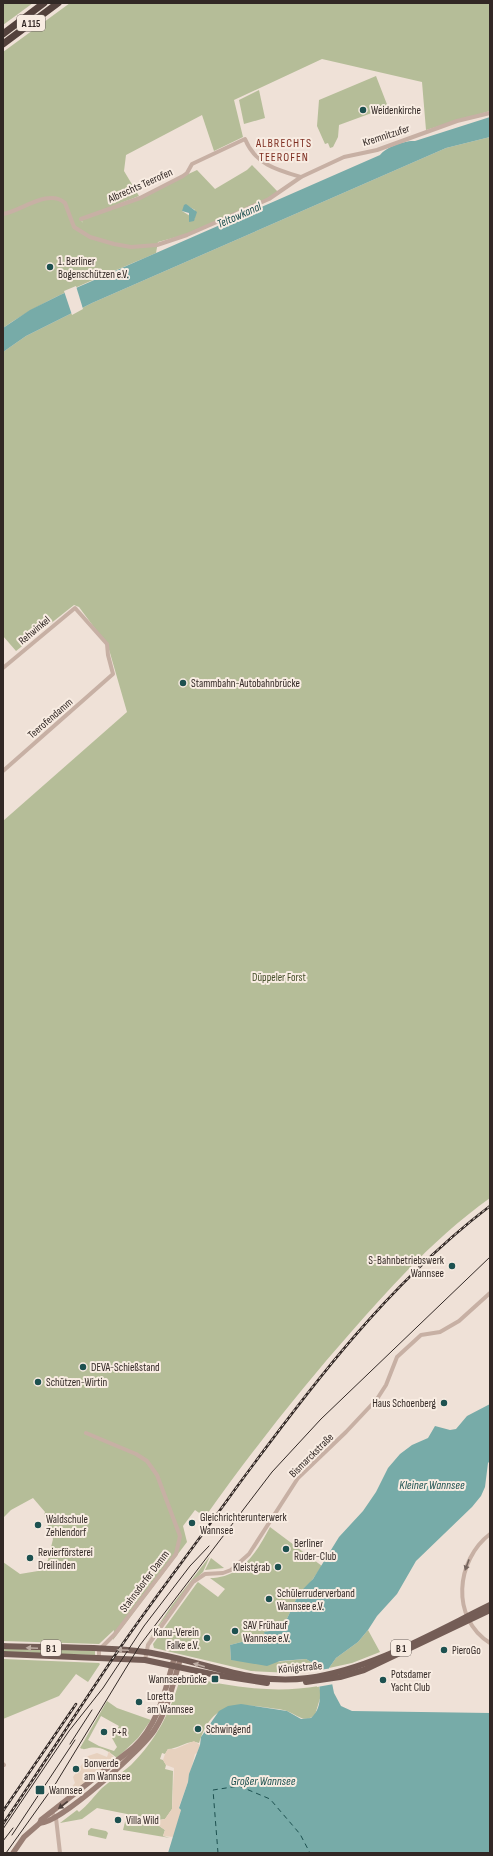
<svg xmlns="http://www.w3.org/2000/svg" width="493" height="1856" font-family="'Sofia Sans Condensed',sans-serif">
<rect width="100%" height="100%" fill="#efe1d7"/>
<g fill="#b5bd98" fill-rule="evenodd">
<polygon points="3,3 33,3 3,25"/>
<path d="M70,3H490V111L426,130L422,82L322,59L234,100L243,137L214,151L202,115L126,155L124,171L139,196L80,219L83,223L81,219L124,204L197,170L215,189L247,170L252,165L278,192L269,198L184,235L158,242L156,253C104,276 50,295 3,328V52ZM188,206L195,210V219L182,211Z"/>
<polygon points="376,76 388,107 339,125 338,137 333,147 330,148 328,143 325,144 317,126 319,100"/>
<polygon points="259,90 265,118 244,124 239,100"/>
<path d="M490,137V1198C438,1235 394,1283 352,1331C300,1390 251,1452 205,1517L195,1510L183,1526L187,1542L113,1640L114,1630L99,1644L3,1641V1562L20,1574L38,1571L48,1560L53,1539L44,1515L45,1512L33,1498L11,1510L3,1518V821L127,712L108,646L79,607L74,605L16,651L3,636V352L26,336L92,303L446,148Z"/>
<path d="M270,1527L322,1566L310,1583L299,1593L285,1623L275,1630L264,1632L265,1636L230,1645L231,1660L275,1662L306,1659L313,1663L316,1670L291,1673L251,1671L154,1648L153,1644L197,1583L198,1582L218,1597L225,1589L210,1578C241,1578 257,1552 270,1527Z"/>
<polygon points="210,1556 203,1572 190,1584 145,1645 172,1605"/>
<polygon points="211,1558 224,1568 205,1570"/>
<polygon points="368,1630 380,1652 352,1663 329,1668 336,1658 358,1642"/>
<polygon points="3,1648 95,1651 95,1655 3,1652"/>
<polygon points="3,1659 99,1663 100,1664 88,1682 76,1674 59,1696 3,1719"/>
<path d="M186,1676C230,1687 274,1694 319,1686L321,1695L315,1715C304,1724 298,1715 287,1711C282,1709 269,1708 263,1707C229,1702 210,1708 199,1743C188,1739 179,1749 168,1749L165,1754L162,1753L160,1759L163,1760L166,1765L165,1769L173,1771L172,1809L165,1819L152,1821L165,1830L163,1836L170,1838L123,1830L127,1814L97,1808L82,1819L60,1823L77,1810L79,1812C88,1805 94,1796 102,1788C111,1780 122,1773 131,1765C156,1740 170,1713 180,1679Z"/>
<path d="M107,1701L117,1708L151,1720L138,1738L117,1758C108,1751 101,1746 89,1748C85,1749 84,1750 80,1748ZM101,1716L119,1726L112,1738L117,1747L114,1751L99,1746L88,1740Z"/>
<polygon points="91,1828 106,1831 108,1833 106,1839 88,1835 88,1831"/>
</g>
<g fill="#e7d1be">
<polygon points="194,1741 200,1745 197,1753 195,1754 188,1782 179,1807 181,1810 174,1837 163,1836 165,1830 152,1821 155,1818 160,1820 165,1819 172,1809 174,1768 166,1765 163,1760 165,1754 168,1749 175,1749"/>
<polygon points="109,1751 115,1759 68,1796 64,1792 71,1788 75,1783 73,1777 88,1756 97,1753 107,1757"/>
</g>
<g fill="#77aba8">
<path d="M490,117V137L446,148L92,303L26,336L3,352V328L30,310L60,295L380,155C386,147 405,140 415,141Z"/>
<polygon points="186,204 197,212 194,221 189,222 189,213 182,211 184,205"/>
<path d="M490,1404V1461L488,1463L485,1487L481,1496L472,1507L416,1561L397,1594L377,1616L368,1630L358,1642L336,1658L329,1668L334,1693L341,1706L352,1711L490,1713V1853H168L181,1810L179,1808L188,1782L189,1774L200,1745L201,1737L219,1711L228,1706L241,1704L287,1711L301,1719L311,1718C326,1706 319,1678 313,1663L306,1659L280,1661L267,1666L231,1660L230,1645L265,1636L264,1632L275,1630L285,1623L299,1593L313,1579L339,1537L363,1511L376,1492L388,1468L400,1454L412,1445L428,1438L435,1426L450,1430L456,1429L467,1416Z"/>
</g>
<g fill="#efe1d7">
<polygon points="76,286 83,309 72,315 64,291"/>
<polygon points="332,1668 334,1684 317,1687 314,1671"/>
</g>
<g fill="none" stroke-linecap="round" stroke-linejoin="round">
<polyline stroke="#1d5150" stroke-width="1" stroke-dasharray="5 4" stroke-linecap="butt" points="218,1853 213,1790 239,1786 270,1799 300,1834 310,1853"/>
<g stroke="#c7b0a4" stroke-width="4">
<path d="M3,214C21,211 49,188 65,203L74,227L90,237L114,244L131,247L157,245L187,235L269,199L301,177L344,157L377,150L457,121L490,113"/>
<path d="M81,219L140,198L183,176L187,173L192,164L245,139C255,164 277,170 301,177"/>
<polyline points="3,668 75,608 107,644 108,655 113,674 3,771"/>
<polyline points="86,1433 136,1454 147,1461 157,1475 180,1536 176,1554 115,1634 99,1650 99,1657"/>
<path d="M490,1534C456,1560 450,1618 490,1643"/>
<polyline points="145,1660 148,1645 193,1582 205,1574 223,1573 231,1570 249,1554 298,1478 346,1432 377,1399 386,1385 397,1357 421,1335 440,1332 459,1321 490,1293"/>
<polyline points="3,1764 4,1765"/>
<polyline points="52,1813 56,1818 60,1853"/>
</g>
<g stroke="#9a7f75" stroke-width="5.5">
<path d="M40,1823C59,1824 144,1748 155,1729C168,1709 173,1683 180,1660"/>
<path d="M13,1853L24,1837L40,1823L41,1820L133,1748C159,1724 165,1691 174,1659"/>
</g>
<g stroke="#745d56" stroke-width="6">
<path d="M3,1646C50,1648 99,1646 145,1652C203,1660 248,1686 308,1678C372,1669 433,1633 490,1605"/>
<polyline points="3,1654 145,1660 216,1675 267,1683"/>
<polyline points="306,1682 340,1677 364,1670 490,1610"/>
</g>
<g stroke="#53413c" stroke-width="7">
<polyline points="3,34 44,3"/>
<polyline points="3,44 58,3"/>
</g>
<g stroke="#322825" stroke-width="1">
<polyline points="70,1744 92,1710"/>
<polyline points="3,1829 69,1731 103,1688 144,1626 190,1566 209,1546"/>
<polyline points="12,1835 75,1740"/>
<polyline points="3,1841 13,1828"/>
<polyline points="6,1853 56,1783 140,1645 272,1472 321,1419 490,1257"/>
</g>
<defs>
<g id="rail">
<polyline points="3,1811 76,1704"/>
<path d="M3,1824C44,1764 83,1702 124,1642C160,1590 199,1540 236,1488C311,1386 389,1283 490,1206"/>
</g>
</defs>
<use href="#rail" stroke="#322825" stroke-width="2.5"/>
<use href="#rail" stroke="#f8ece2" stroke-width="1" stroke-dasharray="3" stroke-linecap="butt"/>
</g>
<defs><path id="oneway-solid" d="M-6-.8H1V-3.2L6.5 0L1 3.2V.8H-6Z"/></defs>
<use fill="#75655e" href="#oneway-solid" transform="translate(467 1565) rotate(110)"/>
<g fill="#bdaca3">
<use href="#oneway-solid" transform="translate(32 1648) rotate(-178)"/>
<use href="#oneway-solid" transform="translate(123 1650) rotate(-178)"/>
<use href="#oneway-solid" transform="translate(199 1665) rotate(-164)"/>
</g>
<use fill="#4c3e39" href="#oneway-solid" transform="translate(63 1805) rotate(142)"/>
<g fill="#1d5150" stroke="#f8ece2" stroke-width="1.5">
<circle cx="363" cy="110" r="4"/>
<circle cx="50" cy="267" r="4"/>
<circle cx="183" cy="683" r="4"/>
<circle cx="452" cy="1266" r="4"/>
<circle cx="83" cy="1367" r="4"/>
<circle cx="38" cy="1382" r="4"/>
<circle cx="444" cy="1403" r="4"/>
<circle cx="192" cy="1523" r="4"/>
<circle cx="38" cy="1525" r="4"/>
<circle cx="286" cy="1549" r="4"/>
<circle cx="30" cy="1558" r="4"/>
<circle cx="278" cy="1567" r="4"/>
<circle cx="269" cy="1599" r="4"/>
<circle cx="235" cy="1631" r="4"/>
<circle cx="207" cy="1638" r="4"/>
<circle cx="444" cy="1650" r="4"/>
<rect x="211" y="1675" width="8" height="8" rx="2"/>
<circle cx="383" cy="1680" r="4"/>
<circle cx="139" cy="1702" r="4"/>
<circle cx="198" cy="1729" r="4"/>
<circle cx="104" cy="1732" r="4"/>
<circle cx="76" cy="1769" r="4"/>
<rect x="35" y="1785" width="10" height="10" rx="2"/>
<circle cx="118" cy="1820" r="4"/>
</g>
<g text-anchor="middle" stroke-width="4" stroke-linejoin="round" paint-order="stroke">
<g fill="#f8ece2" stroke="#6d635e" stroke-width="1">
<rect x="17" y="15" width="28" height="16" rx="3"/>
<rect x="41" y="1640" width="20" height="16" rx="3"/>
<rect x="391" y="1640" width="20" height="16" rx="3"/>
</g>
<g font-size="10" font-weight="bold" fill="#322825">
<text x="31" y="27">A 115</text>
<text x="51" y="1652">B 1</text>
<text x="401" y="1652">B 1</text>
</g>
<g font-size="11" fill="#322825" stroke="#f8ece2" text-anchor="start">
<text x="371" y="114">Weidenkirche</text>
<text x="58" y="265">1. Berliner<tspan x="58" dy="13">Bogenschützen e.V.</tspan></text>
<text x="191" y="687">Stammbahn-Autobahnbrücke</text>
<text x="444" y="1264" text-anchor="end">S-Bahnbetriebswerk<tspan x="444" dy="13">Wannsee</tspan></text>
<text x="91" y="1371">DEVA-Schießstand</text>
<text x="46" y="1386">Schützen-Wirtin</text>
<text x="436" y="1407" text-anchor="end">Haus Schoenberg</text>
<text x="200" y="1521">Gleichrichterunterwerk<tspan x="200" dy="13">Wannsee</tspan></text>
<text x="46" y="1523">Waldschule<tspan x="46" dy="13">Zehlendorf</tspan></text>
<text x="294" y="1547">Berliner<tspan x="294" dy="13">Ruder-Club</tspan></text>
<text x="38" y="1556">Revierförsterei<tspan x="38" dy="13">Dreilinden</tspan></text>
<text x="270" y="1571" text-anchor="end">Kleistgrab</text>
<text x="277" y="1597">Schülerruderverband<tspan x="277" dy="13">Wannsee e.V.</tspan></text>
<text x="243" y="1629">SAV Frühauf<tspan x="243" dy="13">Wannsee e.V.</tspan></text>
<text x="199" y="1636" text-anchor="end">Kanu-Verein<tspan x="199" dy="13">Falke e.V.</tspan></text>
<text x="452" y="1654">PieroGo</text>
<text x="391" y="1678">Potsdamer<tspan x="391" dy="13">Yacht Club</tspan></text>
<text x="207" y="1683" text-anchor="end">Wannseebrücke</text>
<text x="147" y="1700">Loretta<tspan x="147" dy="13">am Wannsee</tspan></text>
<text x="206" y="1733">Schwingend</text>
<text x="112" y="1736">P+R</text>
<text x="84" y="1767">Bonverde<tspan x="84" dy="13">am Wannsee</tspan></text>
<text x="49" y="1794">Wannsee</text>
<text x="126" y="1824">Villa Wild</text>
</g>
<g font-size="11" fill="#322825" stroke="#f8ece2">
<text transform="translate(386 135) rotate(-18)" y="4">Kremnitzufer</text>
<text transform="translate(140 185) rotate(-24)" y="4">Albrechts Teerofen</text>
<text transform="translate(34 630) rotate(-40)" y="4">Rehwinkel</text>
<text transform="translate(50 718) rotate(-41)" y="4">Teerofendamm</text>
<text transform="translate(311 1455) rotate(-45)" y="4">Bismarckstraße</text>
<text transform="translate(144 1581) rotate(-53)" y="4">Stahnsdorfer Damm</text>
<text transform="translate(300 1667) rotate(-5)" y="4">Königstraße</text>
</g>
<g font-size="11" fill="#454f2a" stroke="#f8ece2">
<text x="279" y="981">Düppeler Forst</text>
</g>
<g font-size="12" letter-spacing="1" fill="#7e2e21" stroke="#f8ece2">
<text x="284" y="147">ALBRECHTS<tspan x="284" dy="14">TEEROFEN</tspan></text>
</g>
<g font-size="12" font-style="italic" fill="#1d5150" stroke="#f8ece2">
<text transform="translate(239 215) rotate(-24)" y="4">Teltowkanal</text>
<text x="432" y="1489">Kleiner Wannsee</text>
<text x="263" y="1785">Großer Wannsee</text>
</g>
</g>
<rect width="493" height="1856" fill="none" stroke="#322825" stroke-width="8"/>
</svg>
